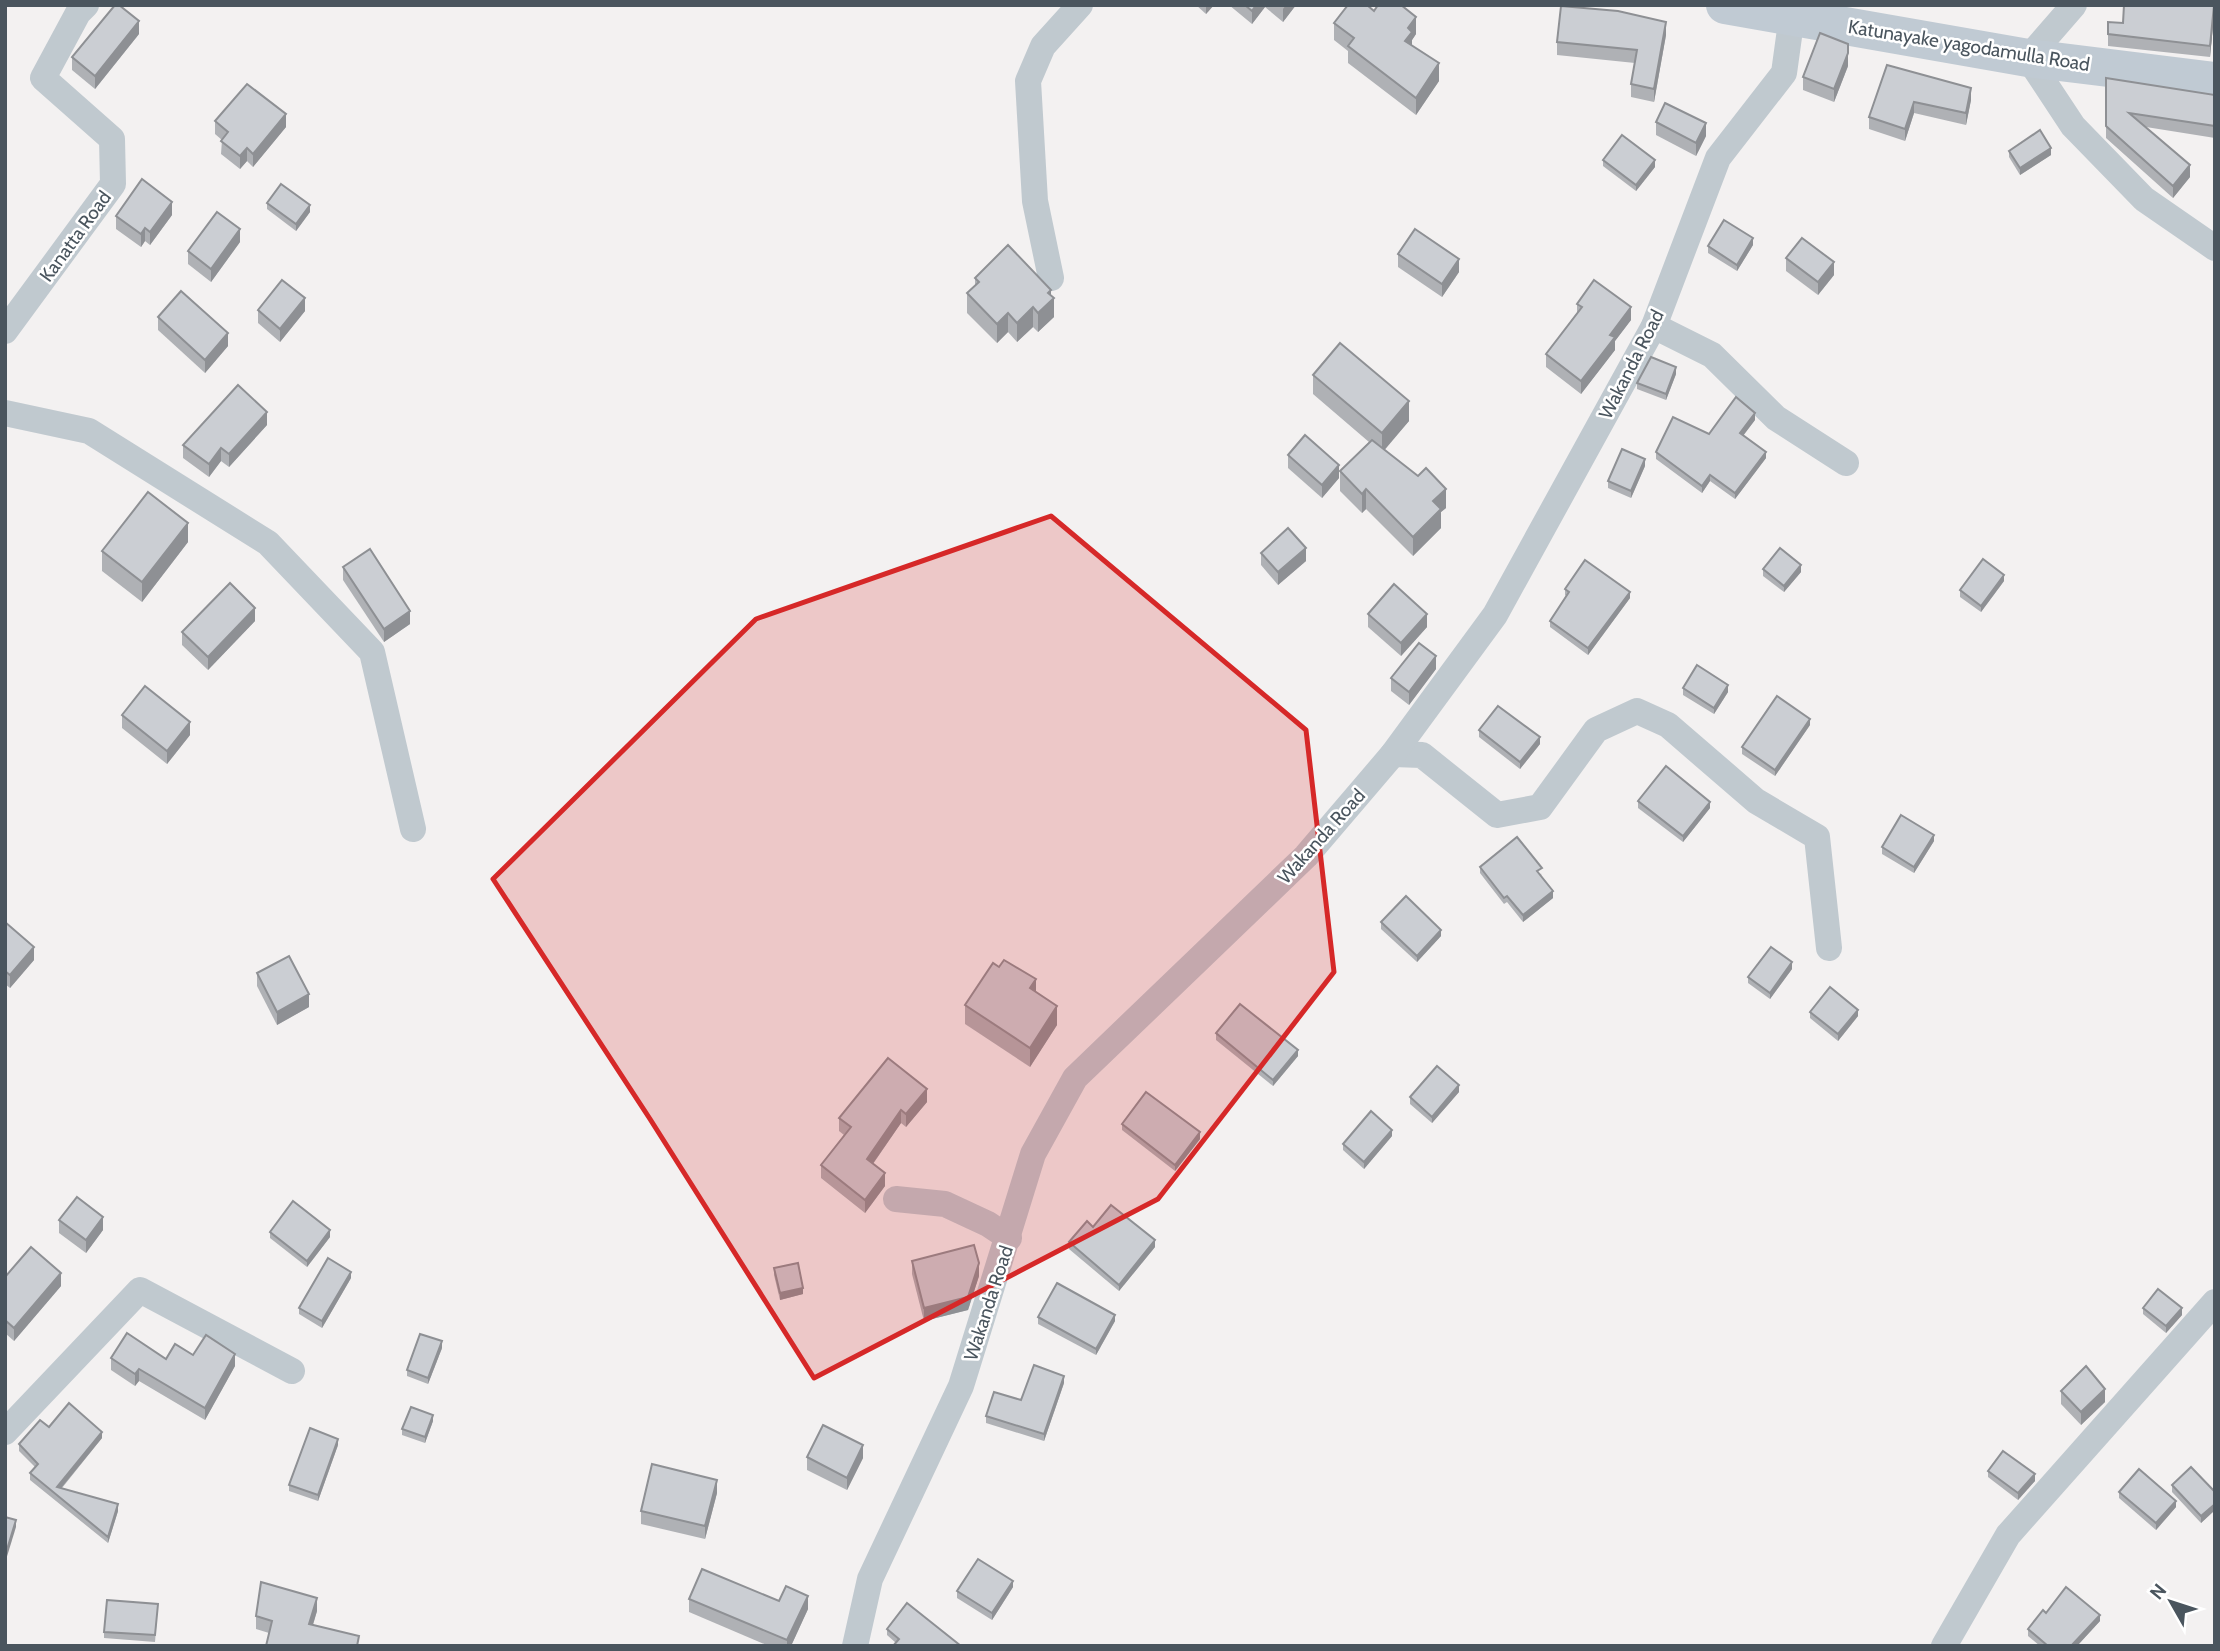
<svg xmlns="http://www.w3.org/2000/svg" width="2220" height="1651" font-family="Cabin,sans-serif">
<rect width="100%" height="100%" fill="#f3f1f1"/>
<g fill="none" stroke-linecap="round" stroke-linejoin="round">
<g stroke="#c0c9cf" stroke-width="26">
<polyline points="2074,5 2028,58 2073,126 2144,199 2215,248"/>
<polyline points="1051,278 1035,201 1028,81 1043,46 1080,5"/>
<polyline points="1654,326 1712,355 1776,418 1846,463"/>
<polyline points="5,331 113,184 112,139 43,78 78,13 86,5"/>
<polyline points="5,413 89,431 268,543 372,652 413,829"/>
<polyline points="1393,754 1422,755 1497,815 1540,807 1596,730 1637,711 1668,725 1756,801 1817,837 1829,948"/>
<polyline points="896,1199 945,1204 988,1224 1009,1238"/>
<polyline points="5,1432 140,1290 292,1371"/>
<polyline points="855,1646 870,1579 961,1386 1033,1154 1075,1078 1306,856 1393,754 1495,615 1654,326 1718,158 1784,73 1792,15"/>
<polyline points="1944,1646 2008,1535 2215,1302"/>
</g>
<polyline stroke="#c0cad3" stroke-width="38" points="1725,5 2028,58 2215,81"/>
</g>
<g fill="#afb1b5">
<polygon points="1196,5 1214,5 1206,14"/>
<polygon points="1229,5 1296,5 1283,22 1265,7 1252,24"/>
<polygon points="2215,5 2210,57 2108,46 2108,22 2123,23"/>
<polygon points="1374,11 1416,34 1412,40 1412,45 1439,81 1416,115 1348,63 1348,51 1334,40 1334,23"/>
<polygon points="139,34 95,89 72,70 72,57"/>
<polygon points="1666,35 1654,102 1631,97 1631,84 1635,63 1557,55 1557,42"/>
<polygon points="1887,65 1971,100 1966,125 1914,113 1905,141 1869,129 1869,117"/>
<polygon points="1848,66 1834,102 1803,90 1803,77"/>
<polygon points="2106,78 2215,95 2215,138 2146,127 2190,177 2173,198 2106,138"/>
<polygon points="215,121 286,127 253,167 247,161 240,169 221,154 222,140 215,134"/>
<polygon points="1656,122 1706,136 1696,156 1656,135"/>
<polygon points="2009,151 2051,155 2020,175 2009,157"/>
<polygon points="1603,160 1655,167 1636,191 1603,166"/>
<polygon points="267,203 310,212 296,231 267,209"/>
<polygon points="172,215 150,245 145,241 141,247 116,229 116,216"/>
<polygon points="240,242 211,282 188,264 188,251"/>
<polygon points="1753,245 1737,271 1708,253 1708,246"/>
<polygon points="1398,254 1459,272 1442,297 1398,267"/>
<polygon points="1786,258 1834,275 1818,295 1786,271"/>
<polygon points="975,278 1051,296 1054,317 1038,332 1033,327 1017,342 1008,332 997,343 967,313 967,293 975,286"/>
<polygon points="1577,304 1631,320 1615,341 1615,350 1581,394 1546,367 1546,354 1577,313"/>
<polygon points="258,310 305,311 280,342 258,323"/>
<polygon points="158,317 228,346 205,373 158,330"/>
<polygon points="1676,374 1666,400 1637,389 1637,383"/>
<polygon points="1313,375 1409,421 1384,449 1446,508 1441,512 1441,528 1413,556 1366,509 1362,513 1340,491 1340,471 1369,442 1313,394"/>
<polygon points="1755,420 1743,435 1766,458 1735,499 1710,481 1702,493 1656,459 1656,452"/>
<polygon points="267,425 229,467 221,461 209,477 183,458 183,445"/>
<polygon points="1288,455 1339,478 1322,498 1288,468"/>
<polygon points="1645,466 1631,498 1608,488 1608,481"/>
<polygon points="188,542 142,602 102,571 102,551"/>
<polygon points="1261,553 1306,561 1278,585 1261,565"/>
<polygon points="343,567 410,624 384,642 343,580"/>
<polygon points="1763,569 1801,572 1784,592 1763,576"/>
<polygon points="2004,581 1981,612 1960,597 1960,590"/>
<polygon points="1565,589 1630,598 1588,655 1550,627 1550,621 1566,596 1565,595"/>
<polygon points="1368,614 1427,627 1401,656 1368,627"/>
<polygon points="255,621 208,670 182,645 182,632"/>
<polygon points="1436,669 1409,705 1391,691 1391,678"/>
<polygon points="1683,688 1728,692 1714,714 1683,695"/>
<polygon points="122,715 190,735 167,764 122,728"/>
<polygon points="1810,725 1775,776 1742,754 1742,747"/>
<polygon points="1479,730 1540,744 1520,769 1479,737"/>
<polygon points="1638,801 1710,808 1683,842 1638,808"/>
<polygon points="1934,841 1914,873 1882,854 1882,847"/>
<polygon points="1480,867 1542,874 1540,875 1553,898 1523,922 1507,902 1504,904 1480,873"/>
<polygon points="5,922 34,960 10,988 5,984"/>
<polygon points="1381,922 1441,936 1417,962 1381,929"/>
<polygon points="1792,969 1770,999 1748,983 1748,977"/>
<polygon points="257,973 309,1007 277,1025 257,986"/>
<polygon points="1036,992 1057,1025 1030,1067 965,1024 965,1005"/>
<polygon points="1810,1012 1858,1016 1838,1041 1810,1018"/>
<polygon points="1216,1033 1298,1056 1273,1086 1216,1040"/>
<polygon points="1459,1092 1432,1123 1410,1104 1410,1097"/>
<polygon points="927,1102 906,1127 901,1123 873,1164 885,1186 865,1213 821,1178 821,1165 844,1135 839,1131 839,1118"/>
<polygon points="1122,1124 1200,1139 1175,1171 1122,1130"/>
<polygon points="1392,1136 1364,1169 1343,1150 1343,1144"/>
<polygon points="59,1220 103,1230 86,1253 59,1233"/>
<polygon points="1093,1227 1155,1247 1119,1291 1069,1249 1069,1242"/>
<polygon points="270,1232 330,1237 307,1267 270,1238"/>
<polygon points="912,1261 979,1276 968,1310 924,1321 912,1274"/>
<polygon points="774,1268 803,1294 780,1300 774,1275"/>
<polygon points="5,1277 61,1286 14,1341 5,1333"/>
<polygon points="351,1278 322,1328 299,1314 299,1308"/>
<polygon points="2143,1308 2182,1315 2166,1333 2143,1314"/>
<polygon points="1038,1317 1115,1321 1096,1355 1038,1324"/>
<polygon points="442,1348 428,1384 407,1376 407,1370"/>
<polygon points="193,1355 235,1366 205,1420 139,1381 135,1386 111,1370 111,1358 166,1359"/>
<polygon points="1064,1383 1044,1441 986,1423 986,1416 1021,1400"/>
<polygon points="2061,1391 2105,1402 2081,1425 2061,1404"/>
<polygon points="433,1421 425,1443 402,1435 402,1429"/>
<polygon points="49,1427 102,1438 62,1488 118,1511 108,1543 30,1480 30,1473 35,1467 19,1451 19,1444"/>
<polygon points="338,1445 318,1501 289,1491 289,1485"/>
<polygon points="807,1457 863,1458 847,1490 807,1470"/>
<polygon points="1988,1471 2035,1481 2018,1500 1988,1477"/>
<polygon points="2172,1485 2215,1492 2215,1510 2201,1523 2172,1492"/>
<polygon points="2119,1492 2176,1507 2156,1530 2119,1498"/>
<polygon points="717,1493 705,1539 641,1524 641,1511"/>
<polygon points="1013,1587 992,1620 957,1598 957,1591"/>
<polygon points="689,1599 779,1601 808,1609 791,1646 769,1646 689,1612"/>
<polygon points="158,1604 155,1642 104,1638 104,1632"/>
<polygon points="317,1611 313,1625 359,1646 269,1633 256,1629 256,1616"/>
<polygon points="2046,1613 2100,1621 2077,1646 2040,1646 2028,1636 2028,1629"/>
<polygon points="887,1629 961,1646 896,1643 887,1635"/>
</g>
<g fill="#8e9094">
<polygon points="1206,5 1214,5 1206,14"/>
<polygon points="1256,5 1265,5 1265,7 1252,24 1252,11"/>
<polygon points="1286,5 1296,5 1283,22 1283,9"/>
<polygon points="2214,5 2215,5 2210,57 2210,46"/>
<polygon points="1416,17 1416,34 1412,40 1412,49 1405,41 1408,28"/>
<polygon points="139,21 139,34 95,89 95,76"/>
<polygon points="1666,22 1666,35 1654,102 1654,89"/>
<polygon points="1848,53 1848,66 1834,102 1834,89"/>
<polygon points="1439,63 1439,81 1416,115 1416,98"/>
<polygon points="1971,88 1971,100 1966,125 1966,113"/>
<polygon points="1914,102 1914,113 1905,141 1905,129"/>
<polygon points="286,114 286,127 253,167 253,154"/>
<polygon points="1706,123 1706,136 1696,156 1696,143"/>
<polygon points="247,148 247,161 240,169 240,156"/>
<polygon points="2051,148 2051,155 2020,175 2020,168"/>
<polygon points="1655,160 1655,167 1636,191 1636,185"/>
<polygon points="2190,165 2190,177 2173,198 2173,186"/>
<polygon points="172,202 172,215 150,245 150,232"/>
<polygon points="310,205 310,212 296,231 296,224"/>
<polygon points="145,228 145,241 141,247 141,234"/>
<polygon points="240,229 240,242 211,282 211,269"/>
<polygon points="1753,238 1753,245 1737,271 1737,265"/>
<polygon points="1459,259 1459,272 1442,297 1442,284"/>
<polygon points="1834,262 1834,275 1818,295 1818,282"/>
<polygon points="1051,290 1051,300 1054,298 1054,317 1038,332 1038,313 1048,293"/>
<polygon points="305,298 305,311 280,342 280,329"/>
<polygon points="1033,307 1033,327 1017,342 1017,323"/>
<polygon points="1631,307 1631,320 1615,341 1615,350 1581,394 1581,381 1610,335"/>
<polygon points="1008,313 1008,332 997,343 997,324"/>
<polygon points="228,333 228,346 205,373 205,360"/>
<polygon points="1676,367 1676,374 1666,400 1666,394"/>
<polygon points="1409,401 1409,421 1382,453 1382,433"/>
<polygon points="267,412 267,425 229,467 229,454"/>
<polygon points="1755,413 1755,420 1740,440 1740,433"/>
<polygon points="221,448 221,461 209,477 209,464"/>
<polygon points="1766,452 1766,458 1735,499 1735,493"/>
<polygon points="1645,459 1645,466 1631,498 1631,491"/>
<polygon points="1339,465 1339,478 1322,498 1322,485"/>
<polygon points="1710,475 1710,481 1702,493 1702,486"/>
<polygon points="1366,489 1366,509 1362,513 1362,494"/>
<polygon points="1446,489 1446,508 1441,512 1441,528 1413,556 1413,537 1433,501"/>
<polygon points="188,523 188,542 142,602 142,582"/>
<polygon points="1306,548 1306,561 1278,585 1278,572"/>
<polygon points="1801,565 1801,572 1784,592 1784,586"/>
<polygon points="2004,575 2004,581 1981,612 1981,606"/>
<polygon points="1630,592 1630,598 1588,655 1588,648"/>
<polygon points="255,608 255,621 208,670 208,657"/>
<polygon points="410,611 410,624 384,642 384,629"/>
<polygon points="1427,614 1427,627 1401,656 1401,643"/>
<polygon points="1436,656 1436,669 1409,705 1409,692"/>
<polygon points="1728,685 1728,692 1714,714 1714,708"/>
<polygon points="1810,719 1810,725 1775,776 1775,770"/>
<polygon points="190,722 190,735 167,764 167,751"/>
<polygon points="1540,737 1540,744 1520,769 1520,762"/>
<polygon points="1710,802 1710,808 1683,842 1683,836"/>
<polygon points="1934,835 1934,841 1914,873 1914,867"/>
<polygon points="1553,891 1553,898 1523,922 1523,915"/>
<polygon points="1441,930 1441,936 1417,962 1417,956"/>
<polygon points="34,947 34,960 10,988 10,975"/>
<polygon points="1792,962 1792,969 1770,999 1770,993"/>
<polygon points="1036,979 1036,998 1030,988"/>
<polygon points="309,994 309,1007 277,1025 277,1012"/>
<polygon points="1057,1006 1057,1025 1030,1067 1030,1048"/>
<polygon points="1858,1010 1858,1016 1838,1041 1838,1034"/>
<polygon points="1298,1050 1298,1056 1273,1086 1273,1080"/>
<polygon points="1459,1085 1459,1092 1432,1123 1432,1117"/>
<polygon points="927,1089 927,1102 906,1127 906,1114"/>
<polygon points="901,1110 901,1123 867,1172 867,1159"/>
<polygon points="1392,1130 1392,1136 1364,1169 1364,1162"/>
<polygon points="1200,1132 1200,1139 1175,1171 1175,1165"/>
<polygon points="885,1173 885,1186 865,1213 865,1200"/>
<polygon points="103,1217 103,1230 86,1253 86,1240"/>
<polygon points="330,1230 330,1237 307,1267 307,1261"/>
<polygon points="1155,1240 1155,1247 1119,1291 1119,1285"/>
<polygon points="979,1263 979,1276 968,1310 924,1321 924,1308"/>
<polygon points="351,1272 351,1278 322,1328 322,1321"/>
<polygon points="61,1273 61,1286 14,1341 14,1328"/>
<polygon points="803,1288 803,1294 780,1300 780,1293"/>
<polygon points="2182,1308 2182,1315 2166,1333 2166,1326"/>
<polygon points="1115,1315 1115,1321 1096,1355 1096,1349"/>
<polygon points="442,1341 442,1348 428,1384 428,1378"/>
<polygon points="235,1354 235,1366 205,1420 205,1408"/>
<polygon points="139,1369 139,1381 135,1386 135,1374"/>
<polygon points="1064,1376 1064,1383 1044,1441 1044,1434"/>
<polygon points="2105,1389 2105,1402 2081,1425 2081,1412"/>
<polygon points="433,1415 433,1421 425,1443 425,1437"/>
<polygon points="102,1432 102,1438 57,1493 57,1487"/>
<polygon points="338,1439 338,1445 318,1501 318,1495"/>
<polygon points="863,1445 863,1458 847,1490 847,1478"/>
<polygon points="2035,1474 2035,1481 2018,1500 2018,1493"/>
<polygon points="717,1480 717,1493 705,1539 705,1526"/>
<polygon points="2176,1501 2176,1507 2156,1530 2156,1523"/>
<polygon points="118,1504 118,1511 108,1543 108,1537"/>
<polygon points="2215,1504 2215,1510 2201,1523 2201,1516"/>
<polygon points="16,1520 16,1527 5,1563 5,1556"/>
<polygon points="1013,1581 1013,1587 992,1620 992,1613"/>
<polygon points="808,1596 808,1609 791,1646 787,1646 787,1640"/>
<polygon points="317,1598 317,1611 309,1637 309,1624"/>
<polygon points="2100,1615 2100,1621 2077,1646 2071,1646"/>
</g>
<g fill="#cbced3" stroke="#8e9094" stroke-width="2">
<polygon points="115,5 119,5 139,21 95,76 72,57"/>
<polygon points="1245,5 1256,5 1252,11"/>
<polygon points="1348,5 1367,5 1374,11 1378,5 1401,5 1416,17 1408,28 1412,32 1405,41 1439,63 1416,98 1348,46 1354,38 1334,23"/>
<polygon points="2124,5 2214,5 2210,46 2108,34 2108,22 2123,23"/>
<polygon points="1561,6 1618,11 1666,22 1654,89 1631,84 1637,50 1557,42"/>
<polygon points="1820,33 1848,44 1848,53 1834,89 1803,77"/>
<polygon points="1887,65 1971,88 1966,113 1914,102 1905,129 1869,117"/>
<polygon points="2106,78 2215,95 2215,126 2129,113 2190,165 2173,186 2106,126"/>
<polygon points="247,84 286,114 253,154 247,148 240,156 221,141 228,132 215,121"/>
<polygon points="1665,103 1706,123 1696,143 1656,122"/>
<polygon points="2040,130 2051,148 2020,168 2009,151"/>
<polygon points="1622,135 1655,160 1636,185 1603,160"/>
<polygon points="142,179 172,202 150,232 145,228 141,234 116,216"/>
<polygon points="281,184 310,205 296,224 267,203"/>
<polygon points="217,212 240,229 211,269 188,251"/>
<polygon points="1724,220 1753,238 1737,265 1708,246"/>
<polygon points="1415,229 1459,259 1442,284 1398,254"/>
<polygon points="1802,238 1834,262 1818,282 1786,258"/>
<polygon points="1008,245 1051,290 1048,293 1054,298 1038,313 1033,307 1017,323 1008,313 997,324 967,293 979,282 975,278"/>
<polygon points="282,280 305,298 280,329 258,310"/>
<polygon points="1594,280 1631,307 1610,335 1615,337 1581,381 1546,354 1582,307 1577,304"/>
<polygon points="181,291 228,333 205,360 158,317"/>
<polygon points="1340,343 1409,401 1382,433 1313,375"/>
<polygon points="1651,357 1676,367 1666,394 1637,383"/>
<polygon points="238,385 267,412 229,454 221,448 209,464 183,445"/>
<polygon points="1736,397 1755,413 1740,433 1766,452 1735,493 1710,475 1702,486 1656,452 1673,417 1709,434"/>
<polygon points="1305,435 1339,465 1322,485 1288,455"/>
<polygon points="1372,440 1418,476 1426,468 1446,489 1433,501 1441,509 1413,537 1366,489 1362,494 1340,471"/>
<polygon points="1622,449 1645,459 1631,491 1608,481"/>
<polygon points="148,492 188,523 142,582 102,551"/>
<polygon points="1288,528 1306,548 1278,572 1261,553"/>
<polygon points="1780,548 1801,565 1784,586 1763,569"/>
<polygon points="370,549 410,611 384,629 343,567"/>
<polygon points="1983,559 2004,575 1981,606 1960,590"/>
<polygon points="1585,560 1630,592 1588,648 1550,621 1569,592 1565,589"/>
<polygon points="230,583 255,608 208,657 182,632"/>
<polygon points="1394,584 1427,614 1401,643 1368,614"/>
<polygon points="1419,643 1436,656 1409,692 1391,678"/>
<polygon points="1697,665 1728,685 1714,708 1683,688"/>
<polygon points="145,686 190,722 167,751 122,715"/>
<polygon points="1777,696 1810,719 1775,770 1742,747"/>
<polygon points="1498,706 1540,737 1520,762 1479,730"/>
<polygon points="1666,766 1710,802 1683,836 1638,801"/>
<polygon points="1901,815 1934,835 1914,867 1882,847"/>
<polygon points="1517,837 1542,868 1537,871 1553,891 1523,915 1507,896 1504,898 1480,867"/>
<polygon points="1406,896 1441,930 1417,956 1381,922"/>
<polygon points="5,922 34,947 10,975 5,971"/>
<polygon points="1771,947 1792,962 1770,993 1748,977"/>
<polygon points="289,956 309,994 277,1012 257,973"/>
<polygon points="1004,960 1036,979 1030,988 1057,1006 1030,1048 965,1005 993,963 999,967"/>
<polygon points="1830,987 1858,1010 1838,1034 1810,1012"/>
<polygon points="1240,1004 1298,1050 1273,1080 1216,1033"/>
<polygon points="888,1058 927,1089 906,1114 901,1110 867,1159 885,1173 865,1200 821,1165 851,1127 839,1118"/>
<polygon points="1437,1066 1459,1085 1432,1117 1410,1097"/>
<polygon points="1146,1092 1200,1132 1175,1165 1122,1124"/>
<polygon points="1371,1111 1392,1130 1364,1162 1343,1144"/>
<polygon points="77,1197 103,1217 86,1240 59,1220"/>
<polygon points="293,1201 330,1230 307,1261 270,1232"/>
<polygon points="1111,1205 1155,1240 1119,1285 1069,1242 1087,1221 1093,1227"/>
<polygon points="974,1245 979,1263 968,1297 924,1308 912,1261"/>
<polygon points="31,1247 61,1273 14,1328 5,1320 5,1277"/>
<polygon points="328,1258 351,1272 322,1321 299,1308"/>
<polygon points="798,1263 803,1288 780,1293 774,1268"/>
<polygon points="1057,1283 1115,1315 1096,1349 1038,1317"/>
<polygon points="2158,1289 2182,1308 2166,1326 2143,1308"/>
<polygon points="127,1333 166,1359 175,1344 193,1355 206,1335 235,1354 205,1408 139,1369 135,1374 111,1358"/>
<polygon points="420,1334 442,1341 428,1378 407,1370"/>
<polygon points="1034,1365 1064,1376 1044,1434 986,1416 994,1392 1021,1400"/>
<polygon points="2086,1366 2105,1389 2081,1412 2061,1391"/>
<polygon points="69,1403 102,1432 57,1487 118,1504 108,1537 30,1473 38,1464 19,1444 40,1420 49,1427"/>
<polygon points="411,1407 433,1415 425,1437 402,1429"/>
<polygon points="823,1425 863,1445 847,1478 807,1457"/>
<polygon points="310,1428 338,1439 318,1495 289,1485"/>
<polygon points="2003,1451 2035,1474 2018,1493 1988,1471"/>
<polygon points="652,1464 717,1480 705,1526 641,1511"/>
<polygon points="2191,1467 2215,1492 2215,1504 2201,1516 2172,1485"/>
<polygon points="2139,1469 2176,1501 2156,1523 2119,1492"/>
<polygon points="5,1517 16,1520 5,1556"/>
<polygon points="978,1559 1013,1581 992,1613 957,1591"/>
<polygon points="702,1569 779,1601 786,1586 808,1596 787,1640 689,1599"/>
<polygon points="261,1582 317,1598 309,1624 359,1636 357,1646 266,1646 272,1621 256,1616"/>
<polygon points="2066,1587 2100,1615 2071,1646 2048,1646 2028,1629 2043,1610 2046,1613"/>
<polygon points="107,1600 158,1604 155,1635 104,1632"/>
<polygon points="907,1603 961,1646 893,1646 899,1639 887,1629"/>
</g>
<path fill="#d62828" fill-opacity="0.2" stroke="#d62828" stroke-width="5" stroke-linejoin="round" d="M1051,516L1306,730L1334,972L1158,1199L814,1378L650,1119L493,879L756,619Z"/>
<g text-anchor="middle" stroke-width="5" stroke-linejoin="round" paint-order="stroke">
<g font-size="19" fill="#4a555e" stroke="#fff">
<text transform="translate(1969 45) rotate(9)" y="7">Katunayake yagodamulla Road</text>
<text transform="translate(75 236) rotate(-54)" y="7">Kanatta Road</text>
<text transform="translate(1631 364) rotate(-63)" y="7">Wakanda Road</text>
<text transform="translate(1321 836) rotate(-48)" y="7">Wakanda Road</text>
<text transform="translate(988 1303) rotate(-72)" y="7">Wakanda Road</text>
</g>
</g>
<rect width="2220" height="1651" fill="none" stroke="#4a555e" stroke-width="14"/>
<g transform="translate(2171 1602) rotate(309)" stroke="#ffffff" stroke-width="5" paint-order="stroke">
<path d="M0-5L12 26L0 18L-12 26Z" fill="#4a555e"/>
<text y="-10" font-size="19" font-weight="bold" text-anchor="middle" fill="#4a555e">N</text>
</g>
</svg>
